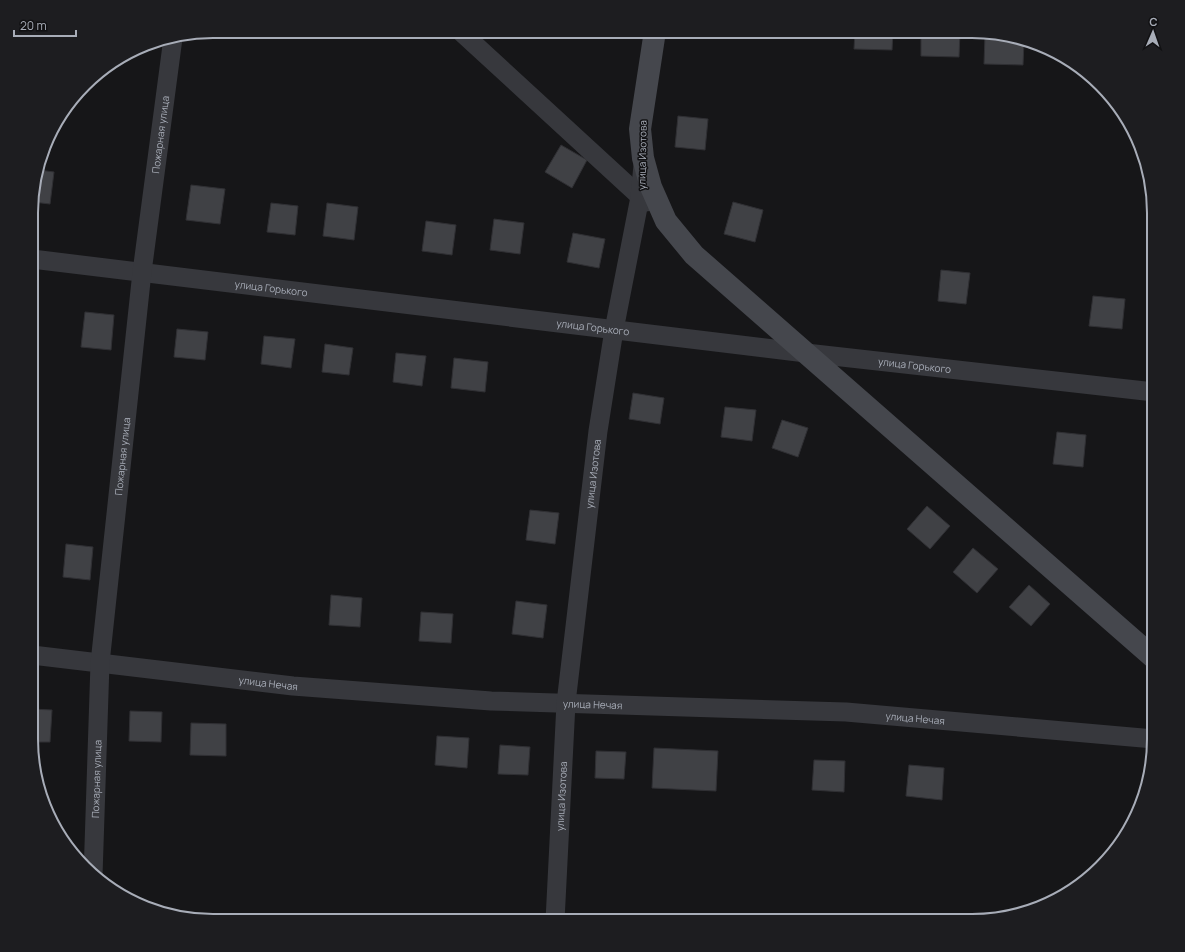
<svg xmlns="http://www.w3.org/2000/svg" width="1185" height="952" font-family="Manrope,sans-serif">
<rect width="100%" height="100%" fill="#161618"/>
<g fill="#404145" stroke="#303034">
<polygon points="775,31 814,31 813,38 775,37"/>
<polygon points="855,31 893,31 892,50 854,49"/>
<polygon points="921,31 960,31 959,57 921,56"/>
<polygon points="985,35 1001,35 1024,41 1023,65 984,64"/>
<polygon points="678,116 708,119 705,150 675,147"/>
<polygon points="561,145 587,160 572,188 545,172"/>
<polygon points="39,170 54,172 50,204 33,202 33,189"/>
<polygon points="191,185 225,189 220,224 186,220"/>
<polygon points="733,202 763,210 755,242 724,234"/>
<polygon points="271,203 298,206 295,235 267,232"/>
<polygon points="327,203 358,207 354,240 323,236"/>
<polygon points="494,219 524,223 520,254 490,250"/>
<polygon points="426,221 456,225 452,255 422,251"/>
<polygon points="573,233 605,239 599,268 567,262"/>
<polygon points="941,270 970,273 966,304 938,301"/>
<polygon points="1093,296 1125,299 1122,329 1089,326"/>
<polygon points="85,312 114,315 111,350 81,347"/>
<polygon points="177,329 208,332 205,360 174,357"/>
<polygon points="264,336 295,339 291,368 261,364"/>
<polygon points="325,344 353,348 349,375 322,372"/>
<polygon points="396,353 426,356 422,386 393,382"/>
<polygon points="454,358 488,362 485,392 451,388"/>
<polygon points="633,393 664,398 660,424 629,419"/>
<polygon points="725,407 756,410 752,441 721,437"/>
<polygon points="782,420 808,428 798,457 772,448"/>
<polygon points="1057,432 1086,435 1083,467 1053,464"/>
<polygon points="927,506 950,526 930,549 907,529"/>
<polygon points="530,510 559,513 555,544 526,540"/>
<polygon points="66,544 93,547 90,580 63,577"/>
<polygon points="973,548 998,569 977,593 953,572"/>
<polygon points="1029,585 1050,604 1031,626 1009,607"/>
<polygon points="331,595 362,598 360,627 329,625"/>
<polygon points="516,601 547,605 543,638 512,634"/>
<polygon points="421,612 453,614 451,643 419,641"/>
<polygon points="31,709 52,710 50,742 31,742"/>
<polygon points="130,711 162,712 161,742 129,741"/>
<polygon points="191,723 226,724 226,756 190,755"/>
<polygon points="437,736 469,738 467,768 435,765"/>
<polygon points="500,745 530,747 528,775 498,774"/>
<polygon points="654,748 718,751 716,791 652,788"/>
<polygon points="596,751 626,752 624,779 595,778"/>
<polygon points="814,760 845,761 844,792 812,790"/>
<polygon points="909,765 944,768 942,800 906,796"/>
</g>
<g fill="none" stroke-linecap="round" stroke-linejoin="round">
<g stroke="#37383d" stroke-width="19">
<polyline points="460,31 646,202"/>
<path id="s1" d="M32,259L806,353L1154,392"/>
<path id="s2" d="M32,655L293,686L491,701L846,712L1154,739"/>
<path id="s3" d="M93,876L100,663L142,272L173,38"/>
<path id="s4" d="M555,921L566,703L598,431L614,330L640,197L643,165"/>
</g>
<polyline stroke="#45474d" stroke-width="22" points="655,31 640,129 643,158 651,187 666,221 694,255 1154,658"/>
</g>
<g text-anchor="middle" stroke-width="3" stroke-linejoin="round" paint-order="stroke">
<g font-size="10" fill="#a8adb8" stroke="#111113">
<text dy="4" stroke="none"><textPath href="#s3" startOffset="745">Пожарная улица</textPath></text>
<text transform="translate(642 155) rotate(-89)" y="4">улица Изотова</text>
<text dy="4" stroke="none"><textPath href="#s1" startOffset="241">улица Горького</textPath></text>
<text dy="4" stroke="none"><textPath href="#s1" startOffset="565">улица Горького</textPath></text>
<text dy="4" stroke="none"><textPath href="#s1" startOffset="889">улица Горького</textPath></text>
<text dy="4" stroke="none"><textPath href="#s3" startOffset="421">Пожарная улица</textPath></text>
<text dy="4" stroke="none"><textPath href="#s4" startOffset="449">улица Изотова</textPath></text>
<text dy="4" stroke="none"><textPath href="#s2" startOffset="238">улица Нечая</textPath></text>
<text dy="4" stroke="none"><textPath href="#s2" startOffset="563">улица Нечая</textPath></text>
<text dy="4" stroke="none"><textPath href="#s2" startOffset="886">улица Нечая</textPath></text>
<text dy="4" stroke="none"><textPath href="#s3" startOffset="97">Пожарная улица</textPath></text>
<text dy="4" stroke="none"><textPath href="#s4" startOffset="125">улица Изотова</textPath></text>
</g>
</g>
<path d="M0 0H1185V952H0ZM213 38H972A175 175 0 0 1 1147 213V739A175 175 0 0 1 972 914H213A175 175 0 0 1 38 739V213A175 175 0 0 1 213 38Z" fill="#1d1d20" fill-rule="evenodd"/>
<path fill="none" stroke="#a8adb8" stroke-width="2" d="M213 38H972A175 175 0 0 1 1147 213V739A175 175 0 0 1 972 914H213A175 175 0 0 1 38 739V213A175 175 0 0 1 213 38Z"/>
<g transform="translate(1153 32) rotate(2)" stroke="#111113" stroke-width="3" paint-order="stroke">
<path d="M0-3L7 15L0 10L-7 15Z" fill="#a8adb8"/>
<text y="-6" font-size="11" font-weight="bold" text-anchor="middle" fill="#a8adb8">С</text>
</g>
<path d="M14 30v6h62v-6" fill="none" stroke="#a8adb8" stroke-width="2"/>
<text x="20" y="30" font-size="12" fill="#a8adb8" stroke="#111113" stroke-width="3" paint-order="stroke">20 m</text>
</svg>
